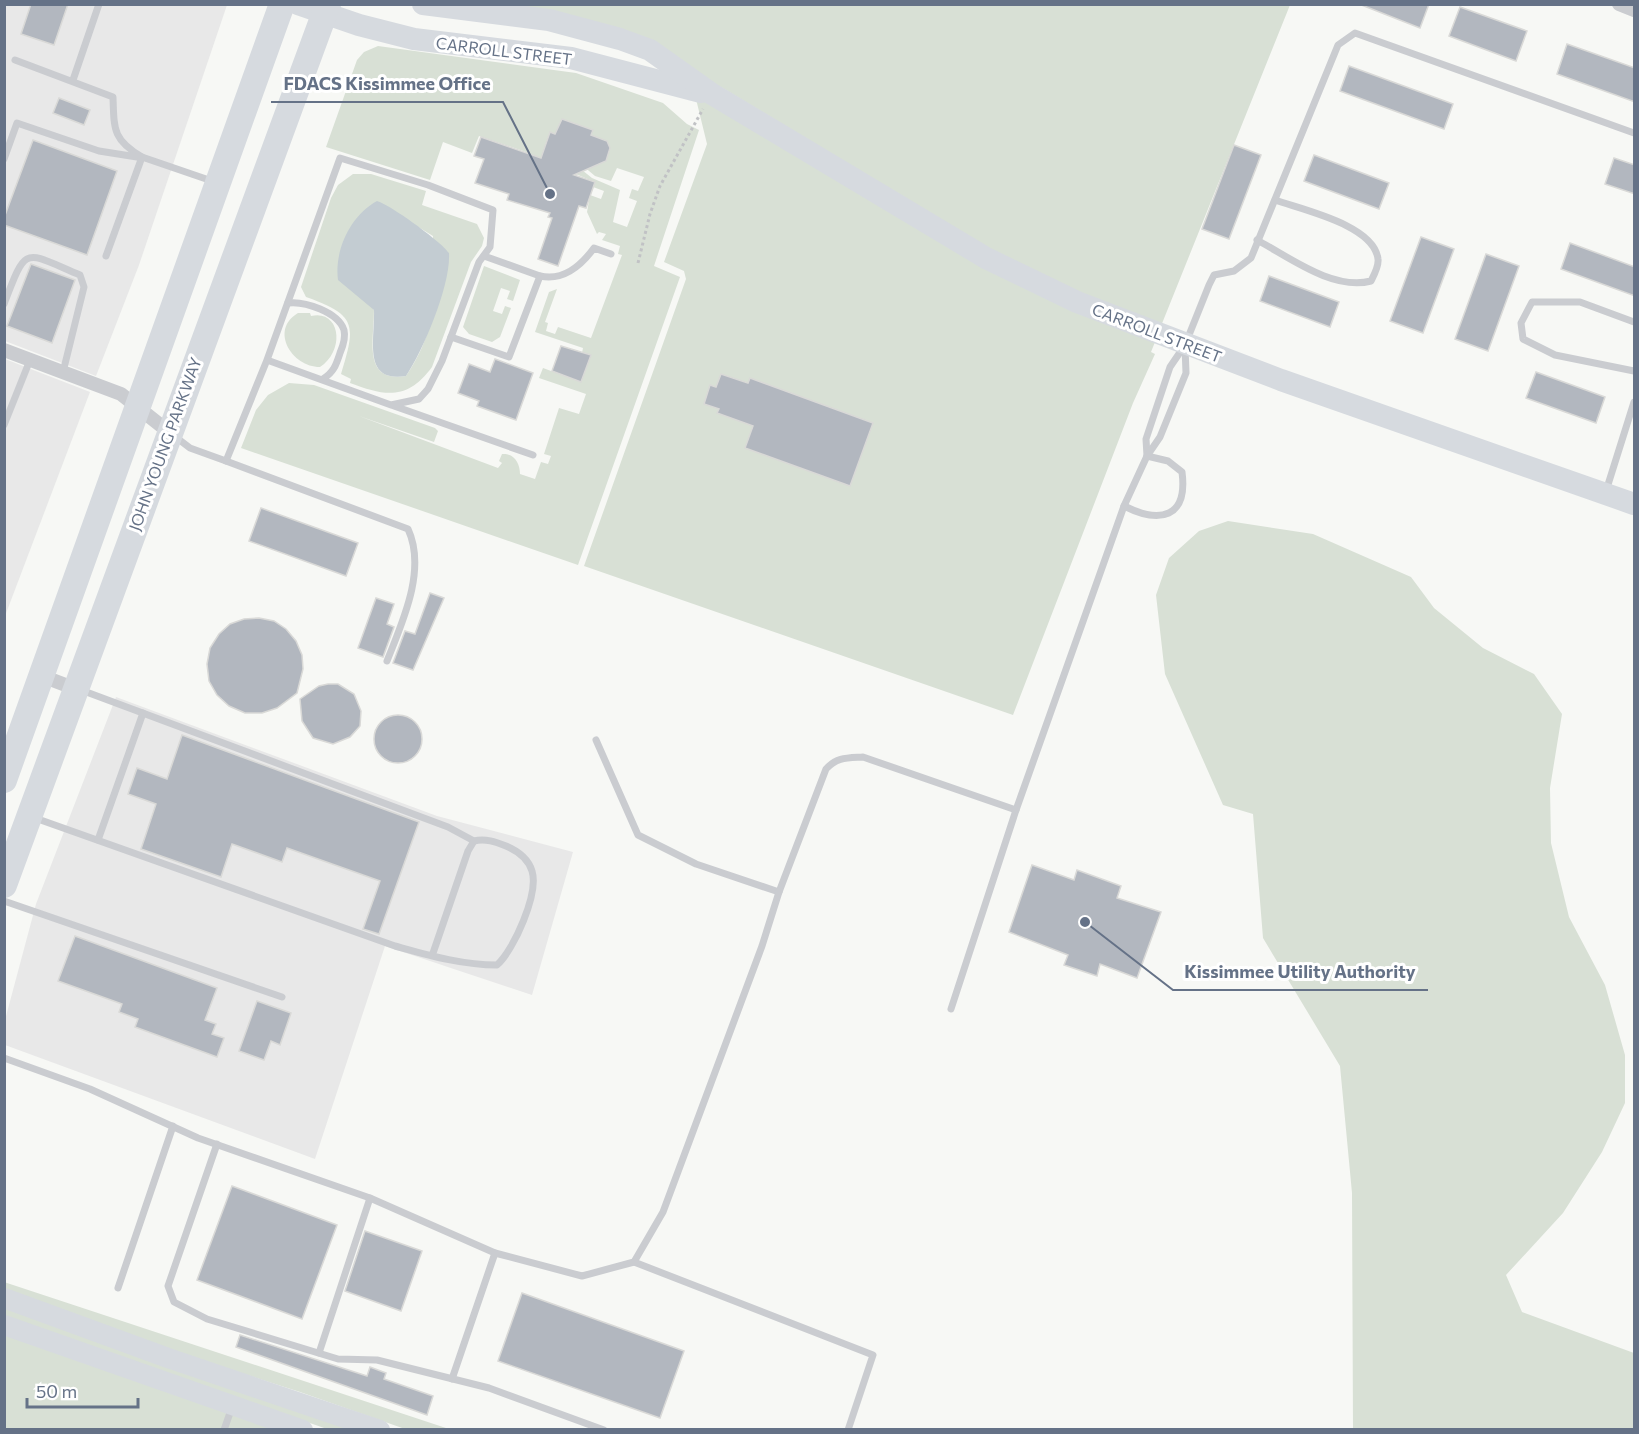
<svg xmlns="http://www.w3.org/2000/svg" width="1639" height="1434" font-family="Commissioner,sans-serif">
<rect width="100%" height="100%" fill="#f7f8f5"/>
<g fill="#e8e8e8">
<polygon points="4,5 227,5 139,265 96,376 5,341"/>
<polygon points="5,359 90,392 5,616"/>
<polygon points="116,697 437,816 573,852 532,995 385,946 315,1159 5,1045 5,1020 36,904"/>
</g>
<g fill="#d8e0d5" fill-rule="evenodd">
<polygon points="498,5 1290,5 1161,326 1081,294 990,250 721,87"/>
<path d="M378,46L576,73L663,103L687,124L699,130L654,266L680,277L578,565L241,448L256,410L268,395L289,383L314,385L435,428L438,431L434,442L359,416L498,468L502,463L499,461L502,454C514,453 520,463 520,474L535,479L541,462L548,464L551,456L544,454L559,408L579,414L586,394L539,378L543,368L581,382L591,355L582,353L583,348L535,332L549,292L557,289L545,322L548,323L546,331L555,334L558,327L591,338L622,255L618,254L620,246L602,240L606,234L599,232L597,234L587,212L590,195L601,199L604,191L593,187L595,182L566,170L572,162L592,178L620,190L613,222L627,227L637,201L629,198L632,189L638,191L644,177L617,168L611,181L595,176L576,160L606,161L610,149L607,141L591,135L592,130L562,119L555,134L550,132L545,145L551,159L549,164L526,152L479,136L472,153L443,142L430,180L326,147L357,60L364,52Z"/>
<polygon points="696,99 708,102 1155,342 1151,352 1155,354 1133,403 1013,715 584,566 686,279 684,271 664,262 707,144"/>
<path d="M353,174H371L426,191L422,205L477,224L484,238L482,246L471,262L432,367C407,401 385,396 350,383L351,379L341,374C356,325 357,315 306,297L301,287L331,198L338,185ZM402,217L433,236C433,293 440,326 406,376C362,383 374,340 374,310L369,303Z"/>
<polygon points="484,266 520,280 513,301 507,299 510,291 501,288 493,311 502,314 505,306 511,308 500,337 492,342 469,334 463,327"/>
<path d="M298,313H310L311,316C340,309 346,350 320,367C292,367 269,330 298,313Z"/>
<polygon points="1228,521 1313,534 1411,577 1434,608 1483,648 1534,674 1562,714 1550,788 1551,843 1569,917 1605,985 1625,1055 1625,1103 1602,1152 1563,1213 1506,1275 1522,1312 1634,1353 1634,1429 1353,1429 1352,1193 1340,1066 1263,938 1253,814 1223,805 1165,674 1156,595 1169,558 1199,531"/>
<polygon points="4,1282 449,1429 405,1429 300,1392 170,1350 5,1289"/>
<polygon points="4,1307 354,1429 327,1429 5,1316"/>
<polygon points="5,1334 276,1430 5,1430"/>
</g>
<path fill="#c3ccd2" d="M377,201C389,204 442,242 449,253C451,284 424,349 406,376C362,383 375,340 374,310L338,280C334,250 351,215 377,201Z"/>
<g fill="#b2b7bf" stroke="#d9d9d7" stroke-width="1.5">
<polygon points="31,4 68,4 54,45 21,34"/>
<polygon points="1359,4 1429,4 1420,28"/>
<polygon points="1460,7 1527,31 1516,61 1449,36"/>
<polygon points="1567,44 1635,68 1635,102 1557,74"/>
<polygon points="1349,66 1453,104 1444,129 1340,91"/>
<polygon points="59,98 90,110 84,125 53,113"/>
<polygon points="562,119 593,130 591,135 607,141 610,148 606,161 574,175 595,182 586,208 579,206 558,266 538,259 552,218 548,217 550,213 507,200 509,194 475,183 484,159 474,156 481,137 541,158 550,132 555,134"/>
<polygon points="33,140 117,171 87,255 4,225 4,218"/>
<polygon points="1234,145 1261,155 1229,239 1202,229"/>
<polygon points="1314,155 1389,183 1379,209 1304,181"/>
<polygon points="1614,158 1635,165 1635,194 1605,184"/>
<polygon points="1421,237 1454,249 1423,333 1390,321"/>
<polygon points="1570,243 1635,267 1635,296 1561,269"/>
<polygon points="1486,254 1519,266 1488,351 1455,339"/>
<polygon points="31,264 75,280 52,343 7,326"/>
<polygon points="1269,276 1339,302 1330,327 1260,301"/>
<polygon points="561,346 591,355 581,382 552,371"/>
<polygon points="495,359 533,373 516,420 477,406 479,401 458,393 469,364 490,372"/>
<polygon points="1536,372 1605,397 1596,423 1526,398"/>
<polygon points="721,374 748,383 750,378 873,423 850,486 745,448 753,426 717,413 719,409 704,404 710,385 716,387"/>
<polygon points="261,508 358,543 346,576 249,541"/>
<polygon points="430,593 444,598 413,670 393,663 405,631 415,634"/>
<polygon points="376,598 394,604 387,624 394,627 383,657 358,648"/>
<polygon points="259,618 274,621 286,629 296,641 302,655 303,669 297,693 277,708 262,713 245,713 229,706 217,695 209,681 207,664 210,648 219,634 230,624 244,619"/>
<polygon points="328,684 338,684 354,694 361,711 360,726 350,737 333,744 313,738 302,721 300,699 319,686"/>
<circle cx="398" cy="739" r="24"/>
<polygon points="182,735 419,822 379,934 363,929 380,881 287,848 282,862 232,844 221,877 141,849 156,804 128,794 137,768 167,779"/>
<polygon points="1032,865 1074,880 1077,870 1121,886 1117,898 1161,912 1137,978 1100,964 1097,976 1064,965 1068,955 1009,932"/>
<polygon points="75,936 217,988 205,1020 216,1024 212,1034 224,1038 217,1057 135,1027 138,1019 119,1012 122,1004 58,981"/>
<polygon points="257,1001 291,1013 280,1045 271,1041 264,1060 239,1051"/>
<polygon points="232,1186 337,1225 302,1319 197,1280"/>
<polygon points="365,1231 422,1251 401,1311 345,1291"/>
<polygon points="522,1293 684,1351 660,1418 498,1361"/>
<polygon points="240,1335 367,1376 370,1367 386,1373 384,1379 433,1396 427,1415 236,1347"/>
</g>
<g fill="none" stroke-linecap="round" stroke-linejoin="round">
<polyline stroke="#c1c2c5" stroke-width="3" stroke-dasharray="3 3" stroke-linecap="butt" points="638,263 650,214 660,186 703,109"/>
<g stroke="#caccd0" stroke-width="7">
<path d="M15,60L113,97C114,130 113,140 142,157"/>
<polyline points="73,80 99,4"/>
<polyline points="4,159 17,123 99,151 137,157"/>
<path d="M1257,240C1289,257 1333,291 1371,281C1374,275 1379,266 1378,259C1374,225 1303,210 1275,200"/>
<polyline points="106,256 142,157 212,181"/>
<polyline points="484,256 540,276"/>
<path d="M288,303C305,301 338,312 344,330C346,338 343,346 340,353C336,365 334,372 323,379"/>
<path d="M4,304C27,244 23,251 80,275L84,287L63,372"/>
<polyline points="1634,322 1580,302 1532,302 1521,323 1523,339 1555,355 1634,371"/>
<path d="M451,337L509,357L540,276C563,281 580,267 594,248L611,254"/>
<polyline points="394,406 533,455"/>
<polyline points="4,425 30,360"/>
<polyline points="173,435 190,448 226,461 267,360 340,158 428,185 493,210 490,247 479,262 442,361 428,389 419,399 391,405 267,360"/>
<polyline points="1147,456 1146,439 1170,367 1185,345 1209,285 1214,275 1234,271 1251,258 1338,45 1355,33 1634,133"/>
<path d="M226,461L408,529C427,570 402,623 387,661"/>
<polyline points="1606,491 1634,402"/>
<path d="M1124,506C1160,524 1188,518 1182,472L1168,461L1147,456"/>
<polyline points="81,690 448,827 474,841"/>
<polyline points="596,740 638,835 696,864 779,892"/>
<path d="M35,818L395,946C428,955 462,965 497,965C514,950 539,893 532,871C528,858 518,851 506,846C496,842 485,838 474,841L468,851L432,956"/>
<polyline points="98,840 143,713"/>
<polyline points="4,901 282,997"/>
<polyline points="951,1009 1016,810 1124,506 1147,456 1160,437 1186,373 1185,347"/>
<path d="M4,1058L90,1089L198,1138L370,1198L495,1253L582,1276L634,1262L663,1212L762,946L779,892L826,769C837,757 847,758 863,757L1016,810"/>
<polyline points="217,1144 168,1286 174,1302 207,1319 338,1359 377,1360 489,1388 604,1430"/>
<polyline points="634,1262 873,1355 848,1430"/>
<polyline points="118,1288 173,1126"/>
<polyline points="319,1353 370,1198"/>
<polyline points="452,1379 495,1253"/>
<polyline points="224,1430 232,1407"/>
</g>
<g stroke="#caccd0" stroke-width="14">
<polyline points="1619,4 1634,10"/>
<polyline points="4,350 121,394 169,432"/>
<polyline points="42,676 76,689"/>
</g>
<g stroke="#d6dadf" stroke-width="20">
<polyline points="4,1298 168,1358 380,1430"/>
<polyline points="4,1325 303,1430"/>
</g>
<g stroke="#d6dadf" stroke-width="22">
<polyline points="298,4 359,25 414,39 571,58 701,92"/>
<polyline points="423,4 549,20 620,39 650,50 712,94 986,258 1077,302 1281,380 1634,504"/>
</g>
<g stroke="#d6dadf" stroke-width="26">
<polyline points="4,780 282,4"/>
<polyline points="4,885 328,4"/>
</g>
</g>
<g text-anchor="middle" stroke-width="6" stroke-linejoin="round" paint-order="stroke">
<g font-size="16" fill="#657287" stroke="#fff">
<text transform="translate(504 51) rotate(7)" y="6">CARROLL STREET</text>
<text transform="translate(1157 333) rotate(21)" y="6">CARROLL STREET</text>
<text transform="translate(165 444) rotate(-70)" y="6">JOHN YOUNG PARKWAY</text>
</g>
</g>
<path fill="none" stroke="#657287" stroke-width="2" d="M550 194L503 102H271M1085 922L1173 990H1428"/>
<g fill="#657287" stroke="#fff" stroke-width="2">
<circle cx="550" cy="194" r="6"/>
<circle cx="1085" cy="922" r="6"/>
</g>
<g font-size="18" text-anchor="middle" font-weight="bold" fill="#657287" stroke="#fff" stroke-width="6" stroke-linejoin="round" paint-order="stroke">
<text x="387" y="90">FDACS Kissimmee Office</text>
<text x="1300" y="978">Kissimmee Utility Authority</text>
</g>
<rect width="1639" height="1434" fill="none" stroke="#657287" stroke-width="12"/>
<path d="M27 1398v9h111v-9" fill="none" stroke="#657287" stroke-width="3"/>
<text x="36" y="1398" font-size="18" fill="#657287" stroke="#ffffff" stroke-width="4.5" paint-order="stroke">50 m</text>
</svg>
